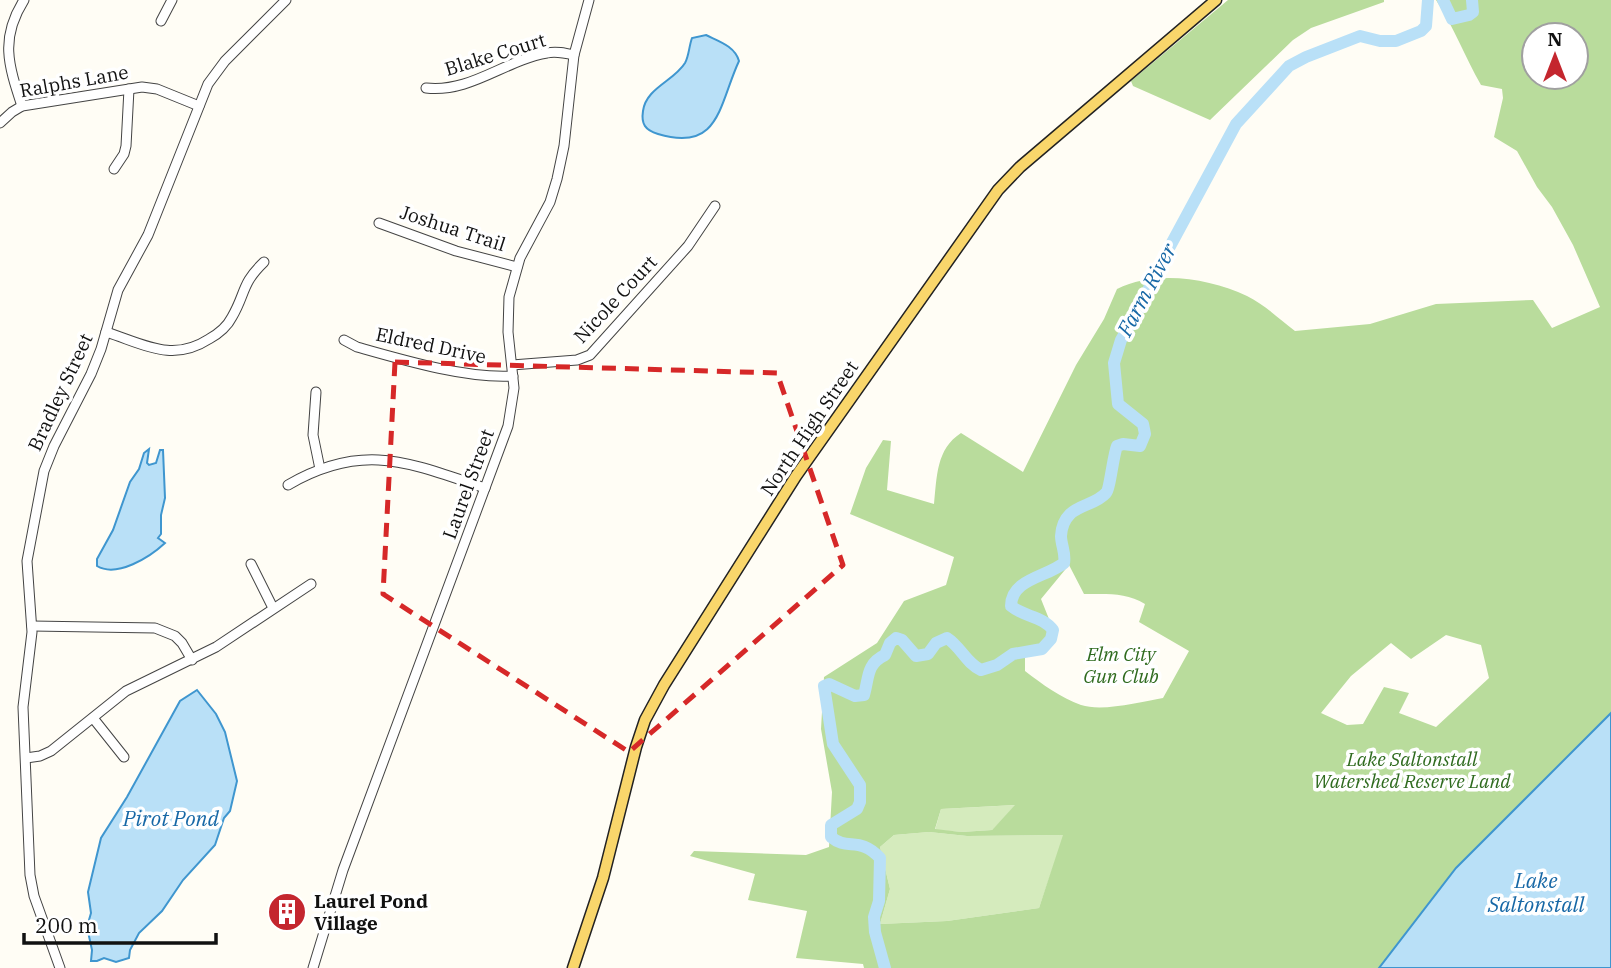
<svg xmlns="http://www.w3.org/2000/svg" width="1611" height="968" font-family="'IBM Plex Serif',serif">
<rect width="100%" height="100%" fill="#fffdf5"/>
<g fill="#d5ebbd">
<polygon points="1016,805 992,830 961,832 935,830 941,809"/>
<polygon points="929,832 967,836 1064,835 1039,908 947,921 880,924 890,889 880,847 894,835"/>
</g>
<g fill="#b9dc9c" fill-rule="evenodd">
<polygon points="1228,0 1384,0 1384,2 1311,28 1293,40 1210,120 1133,86 1131,81"/>
<path d="M1436,0H1611V713L1456,868L1379,968H864L863,964L796,958L807,911L748,900L755,874L690,856L694,851L806,855L829,847L832,792L821,729L824,677L877,643L904,601L946,585L954,557L850,514L866,468L883,440L891,441L887,490L934,504C937,477 936,449 961,433L1023,472L1076,365L1104,319L1117,289C1156,270 1208,278 1247,296C1264,304 1280,320 1295,331L1370,324L1436,304L1533,300L1552,328L1600,307L1573,245L1552,207L1537,187L1517,151L1494,137L1503,98L1502,89L1481,85C1465,57 1454,27 1436,0ZM1534,35H1576V77H1534ZM1069,565L1084,594C1106,594 1126,592 1145,604L1139,622L1189,651L1163,698C1141,702 1102,712 1081,705C1061,698 1042,684 1025,671V657C1044,655 1051,648 1058,631L1049,619L1041,599ZM1446,635L1481,645L1489,678L1436,727L1399,713L1409,693L1384,687L1363,724L1347,725L1321,713L1351,676L1391,643L1411,659ZM1015,805L992,830L961,832L935,829L941,809ZM929,832L967,836L1063,835L1039,908L947,921L880,924L890,889L880,847L894,835Z"/>
</g>
<g fill="#b9e0f7" stroke="#3f96cf" stroke-width="2">
<path d="M706,35C718,41 735,46 739,61C719,104 720,153 658,134C645,130 641,124 643,111C646,88 674,81 685,63C689,56 689,46 692,38Z"/>
<path d="M149,449L147,463L149,465L156,463L160,450H163L165,498L161,515V534L158,538L165,543C150,557 117,578 97,566V559L113,530L130,482L139,469L144,453Z"/>
<polygon points="197,690 216,714 225,732 237,781 230,811 224,818 215,845 183,880 162,911 139,933 130,950 129,958 116,962 104,958 97,961 91,961 92,950 87,927 91,913 88,892 101,838 127,797 180,701"/>
<polygon points="1611,713 1611,968 1379,968 1456,868"/>
</g>
<g fill="none" stroke-linecap="round" stroke-linejoin="round">
<g stroke="#b9e0f7" stroke-width="12">
<polyline points="1443,0 1452,19 1469,15 1473,12 1472,0"/>
<path d="M885,968L875,932L874,917L879,901L880,858C860,836 847,851 831,837V825L857,809L860,802V785L833,744L824,686L829,684L855,696L864,695C869,678 866,664 885,655L890,643L896,638L902,640L916,656L928,654L936,643L947,638C961,647 966,663 981,670L997,665L1013,654L1042,649L1051,639L1053,630C1043,616 1024,617 1011,606C1011,579 1047,577 1064,563C1066,553 1061,545 1061,536C1063,503 1092,509 1106,493C1110,489 1113,456 1117,446L1123,444L1140,446L1145,434L1143,424L1118,404L1114,363L1121,340L1138,311L1161,263L1236,124L1289,66L1306,57L1360,36L1380,41H1396L1421,31L1426,26L1428,0"/>
</g>
<defs>
<g id="minor">
<polyline points="161,21 172,0"/>
<path d="M426,88C471,93 505,60 547,53C556,51 565,53 574,55"/>
<path d="M22,106C8,64 0,38 24,0"/>
<polyline points="0,123 12,112 22,106 142,87 157,89 199,106"/>
<polyline points="114,169 124,154 126,146 129,89"/>
<polyline points="379,223 456,251 517,267"/>
<path d="M106,332C144,344 172,363 209,339C218,334 227,327 232,317C246,293 241,284 264,262"/>
<path d="M344,340L357,347C403,360 467,379 513,376"/>
<polyline points="512,365 577,360 590,355 688,246 715,206"/>
<polyline points="316,392 313,435 320,469"/>
<path d="M288,485C364,441 409,463 485,488"/>
<polyline points="251,564 273,608"/>
<polyline points="32,626 155,628 175,636 182,643 192,660"/>
<polyline points="93,718 124,757"/>
<polyline points="26,758 40,756 51,751 126,691 216,647 311,584"/>
<polyline points="60,968 34,896 30,875 23,707 32,632 27,561 44,471 54,446 91,374 101,349 118,290 148,235 208,84 225,61 286,0"/>
<polyline points="313,968 343,870 508,426 514,388 508,332 509,297 520,258 550,202 557,179 564,146 574,55 589,0"/>
</g>
<polyline id="major" points="573,968 603,878 636,747 645,720 664,685 796,476 998,190 1020,167 1216,0"/>
</defs>
<use href="#minor" stroke="#444" stroke-width="11"/>
<use href="#major" stroke="#222" stroke-width="13"/>
<use href="#minor" stroke="#fff" stroke-width="9"/>
<use href="#major" stroke="#f9d66b" stroke-width="10"/>
</g>
<path fill="none" stroke="#d62828" stroke-width="5" stroke-dasharray="14 9" stroke-linejoin="round" d="M395,362L777,373L843,565L629,752L383,594Z"/>
<defs>
<symbol id="building-disc" viewBox="-11 -11 22 22"><circle r="9.5" fill="#c4262e" stroke="#fff"/><path d="M-4-6H4V6H1V3H-1V6H-4ZM-2.5-4.3h1.7v1.8h-1.7ZM.8-4.3h1.7v1.8H.8ZM-2.5-1h1.7V.8h-1.7ZM.8-1h1.7V.8H.8Z" fill="#fff"/></symbol>
</defs>
<g fill-rule="evenodd">
<use href="#building-disc" x="265" y="890" width="44" height="44"/>
</g>
<g text-anchor="middle" stroke-width="7" stroke-linejoin="round" paint-order="stroke">
<g font-size="19" fill="#111" stroke="#fff">
<text transform="translate(495 54) rotate(-17)" y="7">Blake Court</text>
<text transform="translate(74 81) rotate(-10)" y="7">Ralphs Lane</text>
<text transform="translate(453 228) rotate(18)" y="7">Joshua Trail</text>
<text transform="translate(615 299) rotate(-47)" y="7">Nicole Court</text>
<text transform="translate(431 345) rotate(12)" y="7">Eldred Drive</text>
<text transform="translate(60 392) rotate(-65)" y="7">Bradley Street</text>
<text transform="translate(809 428) rotate(-56)" y="7">North High Street</text>
<text transform="translate(468 484) rotate(-70)" y="7">Laurel Street</text>
</g>
<g font-size="19" font-style="italic" fill="#2f6b1f" stroke="#fff">
<text x="1121" y="661">Elm City<tspan x="1121" dy="22">Gun Club</tspan></text>
<text x="1412" y="766">Lake Saltonstall<tspan x="1412" dy="22">Watershed Reserve Land</tspan></text>
</g>
<g font-size="19" font-weight="bold" fill="#111" stroke="#fff" text-anchor="start">
<text x="314" y="908">Laurel Pond<tspan x="314" dy="22">Village</tspan></text>
</g>
<g font-size="21" font-style="italic" fill="#1768a6" stroke="#fff">
<text transform="translate(1147 290) rotate(-62)" y="7">Farm River</text>
<text x="171" y="826">Pirot Pond</text>
<text x="1536" y="888">Lake<tspan x="1536" dy="24">Saltonstall</tspan></text>
</g>
</g>
<g transform="translate(1555 56)"><circle r="33" fill="#ffffff" stroke="#a0a0a0" stroke-width="2"/>
<path d="M0-5L12 26L0 18L-12 26Z" fill="#c4262e"/>
<text y="-10" font-size="19" font-weight="bold" text-anchor="middle" fill="#111111">N</text>
</g>
<path d="M24 933v10h192v-10" fill="none" stroke="#111111" stroke-width="3.5"/>
<text x="35" y="933" font-size="21" fill="#111111" stroke="#ffffff" stroke-width="5" paint-order="stroke">200 m</text>
</svg>
